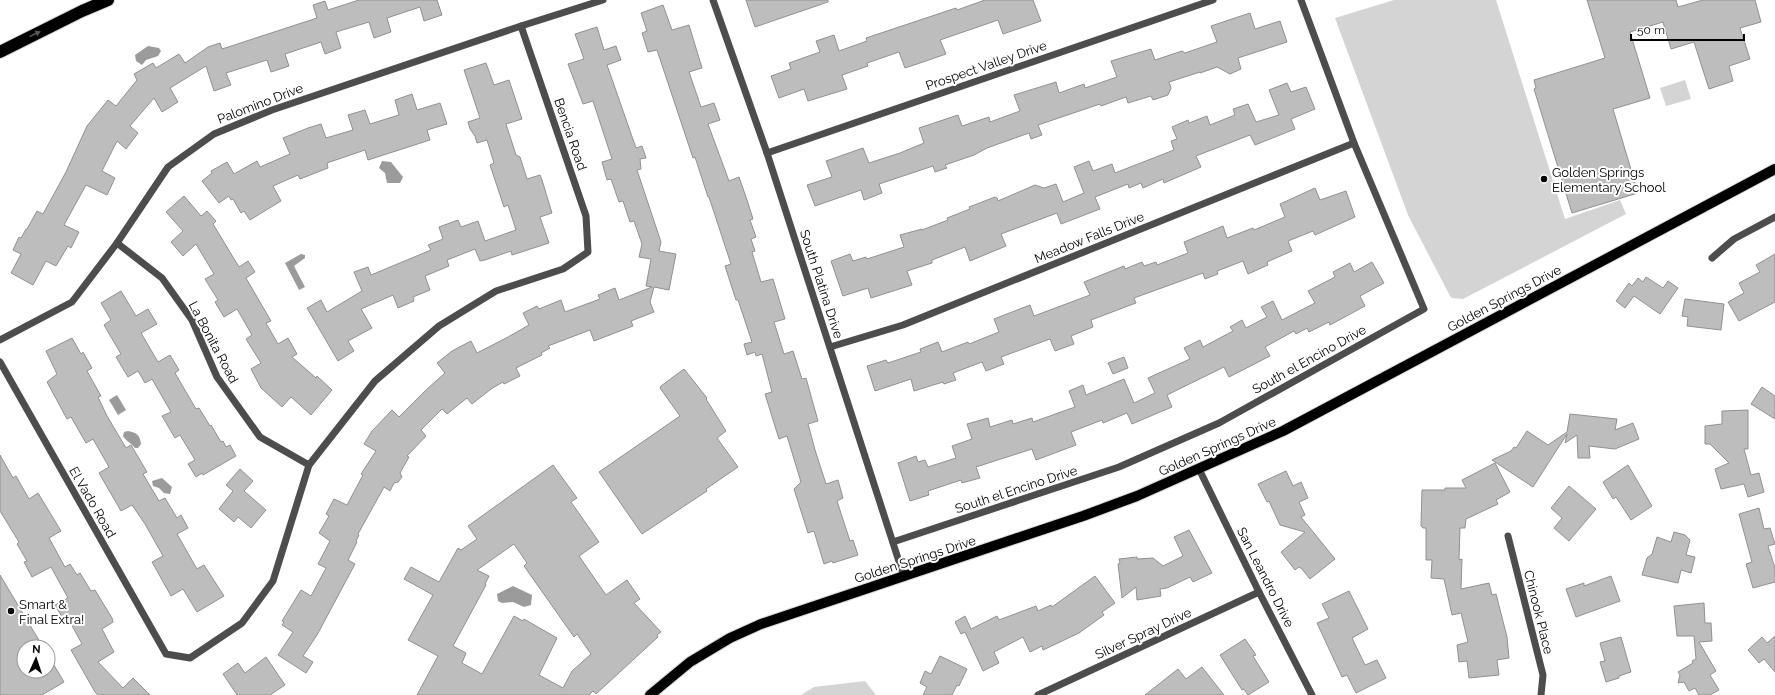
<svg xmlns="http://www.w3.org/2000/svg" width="1775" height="695" font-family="Raleway,sans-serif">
<rect width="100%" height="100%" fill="#fff"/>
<g fill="#d4d4d4">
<polygon points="1394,0 1496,0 1565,219 1620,200 1626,214 1463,299 1452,298 1450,296 1408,215 1335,18"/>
<polygon points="1685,80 1691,99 1666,106 1660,88"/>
<polygon points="865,681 876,695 801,695 814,687"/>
</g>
<g fill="#9b9b9b">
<polygon points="148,46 159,48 161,51 158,56 146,60 142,65 136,61 135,55"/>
<polygon points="382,161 391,162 403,177 400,183 387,183 385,173 379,168"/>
<polygon points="301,254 305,255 305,258 294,266 305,287 299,290 285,263"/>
<polygon points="117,395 126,410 118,415 109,400"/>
<path d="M128,431C137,433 140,435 141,444L138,448H135C131,443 126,441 123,436L124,432Z"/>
<polygon points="162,478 172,487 170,494 164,493 159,488 153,486 152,481"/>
<polygon points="513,586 532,595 531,605 524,607 513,602 502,603 498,601 497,594"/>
</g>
<g fill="#bdbdbd" stroke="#919191" fill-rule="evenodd">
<polygon points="359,0 437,0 442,15 424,21 420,7 387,18 391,32 374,38 369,22 336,32 341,48 325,54 321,42 285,54 289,66 271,72 267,60 226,73 231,85 214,91 206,66 170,88 178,102 162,112 154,98 130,126 138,133 126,149 117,141 102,171 115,178 109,191 107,195 86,185 64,225 79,232 71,248 68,246 56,266 46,261 33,285 11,273 21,254 13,250 19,237 21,238 26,229 27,229 37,211 43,214 66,172 87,126 108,100 116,106 137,80 134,74 153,63 156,68 179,54 185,63 208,47 220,43 222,49 317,18 313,5 325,1 328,10"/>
<polygon points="746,0 828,0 828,2 755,27"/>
<polygon points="985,0 1033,0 1041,21 1003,34 998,20 940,40 946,54 923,62 905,68 899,52 867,63 868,66 842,75 847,89 808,101 804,89 779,98 771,76 791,69 789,63 820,52 816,41 834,35 839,51 867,41 866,38 956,8 957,10"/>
<polygon points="1587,0 1676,0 1678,7 1703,0 1755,0 1761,22 1740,28 1750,59 1729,66 1733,81 1709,89 1694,42 1671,49 1663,22 1630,32 1650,98 1613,109 1638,193 1572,213 1534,89 1536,88 1534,80 1605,58"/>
<polygon points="663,5 672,30 689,25 702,68 689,72 701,107 714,103 720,120 708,124 729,181 739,177 747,200 753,219 750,220 756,237 751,239 755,251 752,252 761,282 773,279 785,319 774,322 784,354 793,351 802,379 806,378 818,421 808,424 815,450 826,484 838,480 843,498 837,501 850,541 853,540 858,555 833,563 832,561 824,564 814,531 808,533 794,489 801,482 787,436 779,439 765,394 772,392 762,354 756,356 755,352 747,355 744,344 752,342 738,300 736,300 725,266 731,264 709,197 708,197 695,157 693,158 657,50 648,52 642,33 647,31 641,13"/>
<polygon points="1250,13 1255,29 1280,21 1287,42 1238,58 1241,69 1230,74 1217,67 1200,73 1200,72 1169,82 1171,88 1168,95 1153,100 1151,96 1128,103 1126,97 1101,106 1100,104 1038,125 1042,135 1031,139 1029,133 987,148 974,155 945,165 947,168 935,172 933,166 879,184 882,193 864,200 861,190 815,206 807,185 832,177 826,161 863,148 869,163 900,153 924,143 919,128 958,115 962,126 989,117 990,122 1020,111 1014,95 1056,82 1059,93 1084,84 1085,88 1117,77 1111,61 1151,49 1155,60 1182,51 1185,53 1217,42 1211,26"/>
<polygon points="597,27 604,50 616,46 621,60 607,65 636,148 642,146 646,158 640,159 641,169 637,170 661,242 659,251 676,254 669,290 654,287 650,302 654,312 631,321 633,326 594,341 590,330 548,346 550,348 541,353 542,355 516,368 520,376 504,384 503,382 491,389 472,404 467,398 447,414 442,409 421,430 426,436 407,456 409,457 400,473 402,477 398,482 394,483 390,491 384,487 358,534 359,535 356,541 357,542 348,560 355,564 317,635 303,656 313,662 306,673 278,655 293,632 282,625 284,622 282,621 301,590 311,596 326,568 318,564 330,541 319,533 329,516 326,514 334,499 347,505 363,475 361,474 376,451 364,444 372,431 392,410 399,417 427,389 445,373 437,363 452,351 471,341 477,353 508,337 529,325 523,313 537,306 539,309 561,300 565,312 600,299 598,295 615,288 619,300 652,287 646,286 651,259 639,257 642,244 634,221 630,222 623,201 619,202 611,179 607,180 602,162 612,159 593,101 583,104 568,64 584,59 575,34"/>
<polygon points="486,63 494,85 509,80 522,119 506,124 516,155 520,157 527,179 540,175 542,180 552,213 540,217 549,243 512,255 511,251 485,260 480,261 475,249 447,260 449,266 425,276 430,290 413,297 414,301 398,308 393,295 361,309 372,328 348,341 354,351 338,361 307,308 321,300 327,312 362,291 354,272 368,267 371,275 431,250 428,245 443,239 439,227 458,220 461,227 478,221 485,241 516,230 508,205 504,207 490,165 494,163 487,140 477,143 475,136 470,129 468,122 480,118 464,70"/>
<polygon points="1287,83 1291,92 1306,87 1315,109 1291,119 1295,129 1255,145 1250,135 1196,156 1201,167 1164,183 1163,179 1143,188 1141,183 1129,188 1128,184 1095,197 1100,209 1061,224 1057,213 1001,234 1006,246 970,261 965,247 932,260 932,263 907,271 912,285 871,298 868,288 843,296 831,261 850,254 853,261 866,257 867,259 904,247 900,235 922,229 922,230 948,220 947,218 970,209 969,207 995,197 997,198 998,201 1035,185 1044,188 1056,184 1063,202 1084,193 1074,167 1089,161 1093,171 1112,164 1115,173 1174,150 1171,141 1177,139 1172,127 1188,120 1189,123 1207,116 1210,125 1235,115 1233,109 1248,104 1256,122 1279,115 1269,90"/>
<polygon points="412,94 417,110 440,103 447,124 427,130 430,140 368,160 365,150 327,163 328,168 300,179 298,175 273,186 281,201 250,220 244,211 241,213 233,199 231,200 229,196 219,203 202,181 212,173 211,171 227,162 234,174 257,161 260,167 290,154 283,138 308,128 321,124 326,138 353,130 348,115 365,110 370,124 399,115 395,100"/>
<polygon points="1315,188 1320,200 1346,191 1355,217 1315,235 1313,231 1288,241 1292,251 1267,262 1268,265 1248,274 1243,261 1217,271 1218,274 1205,279 1203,273 1134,298 1136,303 1091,320 1093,327 1071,336 1074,344 1055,351 1050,339 1001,357 1004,364 986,371 982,362 953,373 956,380 944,384 943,382 914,391 911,379 875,391 867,366 886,360 888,363 921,352 920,349 938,342 942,352 968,342 969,344 999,332 994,319 1030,305 1034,316 1090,295 1084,282 1124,266 1125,269 1142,262 1144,266 1156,262 1157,265 1188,253 1184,242 1223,226 1227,238 1253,228 1254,230 1285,217 1280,204"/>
<polygon points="184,196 201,216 207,211 216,221 213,224 239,267 248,261 255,272 246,278 271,321 266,323 278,344 288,338 297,354 292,357 316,378 317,376 332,390 311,415 291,397 282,407 261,388 251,369 261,363 246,339 252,335 237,309 224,317 215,302 218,300 205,279 214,274 196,244 183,256 171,242 183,231 166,212"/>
<polygon points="1775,254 1775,302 1739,321 1728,302 1744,293 1739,283 1760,272 1756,265"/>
<polygon points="1372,262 1384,283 1360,296 1365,306 1330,325 1329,322 1309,332 1307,328 1296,334 1294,331 1265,347 1270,356 1229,377 1224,367 1167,395 1172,407 1160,412 1132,424 1127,413 1103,423 1102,420 1071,432 1076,445 1036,460 1032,449 976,467 980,478 962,483 961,480 928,491 929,495 910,501 898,463 916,456 918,462 925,460 928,467 956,458 952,446 972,439 967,424 988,418 990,427 1012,420 1013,424 1032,418 1033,422 1075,407 1069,391 1083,385 1086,395 1124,379 1134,403 1155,393 1148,378 1190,359 1184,348 1200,340 1203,347 1233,331 1230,327 1242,320 1246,328 1267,317 1261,307 1273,301 1282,320 1315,303 1308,291 1335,277 1333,272 1350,263 1354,272"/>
<polygon points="1646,277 1663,288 1668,281 1678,288 1660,314 1634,296 1625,308 1616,301 1629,283 1632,286 1638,278 1643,282"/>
<polygon points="121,291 136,316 148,309 157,324 141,333 158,362 170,355 179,370 175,373 196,409 199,408 210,426 211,425 221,442 223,441 226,447 230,445 236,456 203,475 202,473 196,477 188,464 195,460 180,435 175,438 162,416 171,412 152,379 145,383 138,371 128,377 116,357 121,354 104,325 111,320 101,303"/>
<polygon points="1685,299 1724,304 1721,330 1687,326 1688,317 1682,316"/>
<polygon points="72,338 81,354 83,352 92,368 87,371 101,396 98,397 107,416 126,448 131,445 147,472 143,474 159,501 165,498 177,518 181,515 188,528 177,534 197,569 204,565 224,596 197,612 183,589 171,596 152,562 163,556 145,524 132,505 121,511 99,473 109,467 93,439 86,443 71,417 67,419 47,382 57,374 46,351"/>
<polygon points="1124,357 1128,368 1113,374 1108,363"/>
<polygon points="684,369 707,398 706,399 726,431 717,438 738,467 706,489 707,491 642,534 599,472 680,416 660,388 661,386"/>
<polygon points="1762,387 1775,396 1775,419 1751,404"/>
<polygon points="1748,410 1748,449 1744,449 1751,475 1759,473 1764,492 1748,497 1744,484 1721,489 1715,469 1729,463 1710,444 1705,444 1705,426 1722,424 1722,411"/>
<polygon points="1570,414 1617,419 1615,430 1633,423 1639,439 1615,449 1589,446 1590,458 1578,458 1577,435 1565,443 1567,434 1533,487 1492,460 1511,451 1514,447 1516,448 1527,431 1548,445 1567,432"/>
<polygon points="0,455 13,478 16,476 29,499 38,493 61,531 49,538 65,567 70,564 77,575 80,573 91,591 95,590 112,618 113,622 102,629 114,652 98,662 123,688 133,678 150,695 98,695 95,692 71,650 82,644 70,622 66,624 55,605 68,598 51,567 32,577 24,562 27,561 17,544 19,542 0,511"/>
<polygon points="1495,463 1510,492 1496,500 1498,504 1466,519 1465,528 1460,528 1459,560 1462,559 1461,589 1489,583 1492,595 1496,594 1507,637 1509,658 1497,660 1499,675 1469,678 1467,661 1459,662 1457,645 1468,642 1461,613 1452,615 1444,579 1431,578 1432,560 1426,560 1426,528 1423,528 1421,526 1422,490 1445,490 1445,488 1466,488 1462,480"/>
<path d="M553,465L577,498L571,502L599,542L579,556L606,595L627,580L640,599L634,603L661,632L657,635L658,637L596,694L593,691L589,695H417L438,656L408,640L433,595L404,579L411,567L439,582L458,548L461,550L477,539L468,526ZM514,544L527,563L524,566L574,637L577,634L591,654L572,671L563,688L539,675L557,638L524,619L523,621L514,616L482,674L462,663L466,653L453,646L486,585L485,584L489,576L477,570Z"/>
<polygon points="1628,465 1652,506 1631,520 1616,497 1613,499 1603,482"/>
<polygon points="240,469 253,481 244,491 266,510 251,528 238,517 234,522 219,509 233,491 226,485"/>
<polygon points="1286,471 1293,486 1301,482 1308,498 1299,502 1305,515 1301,517 1335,559 1310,579 1301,568 1299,567 1295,570 1281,552 1305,532 1280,525 1269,501 1267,502 1258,484"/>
<polygon points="1569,486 1596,509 1569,541 1554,528 1562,518 1551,508"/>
<polygon points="1759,508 1764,529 1770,528 1775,544 1768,546 1775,568 1775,582 1753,588 1746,564 1752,562 1739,514"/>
<polygon points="1189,530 1212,573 1193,582 1190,577 1167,588 1160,589 1161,596 1137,600 1136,587 1122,598 1118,564 1120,563 1119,559 1137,557 1137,559 1153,558 1163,566 1183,556 1174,537"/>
<polygon points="1674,532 1685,535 1690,540 1686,555 1695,557 1691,573 1681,570 1678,583 1642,575 1647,558 1652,554 1657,537 1671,542"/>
<polygon points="0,575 43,647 24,647 24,671 48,671 48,655 64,682 42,695 0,695"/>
<polygon points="1095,576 1115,603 1102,612 1104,615 1079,633 1043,650 1042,646 1030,652 1023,637 994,652 999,663 983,671 965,632 961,634 955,622 965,616 971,629 997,616 999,620 1036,606 1038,611 1051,605 1052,607"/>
<polygon points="1611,576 1620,601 1576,617 1566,589 1584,583 1584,586"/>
<polygon points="1349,591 1368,629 1352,638 1365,665 1377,660 1386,678 1356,693 1347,675 1342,677 1317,623 1329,618 1322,604"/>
<polygon points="1704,603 1705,623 1711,623 1712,641 1699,642 1716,671 1710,675 1719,690 1710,695 1699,695 1695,688 1689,691 1684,682 1678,683 1680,675 1678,672 1693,663 1692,661 1696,659 1694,636 1677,636 1674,606"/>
<polygon points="1775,636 1775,672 1764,659 1759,663 1748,650 1762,637 1767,643"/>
<polygon points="1621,637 1631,672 1619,676 1619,678 1606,682 1600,662 1605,661 1600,643"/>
<polygon points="1245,639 1256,655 1253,656 1269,682 1248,695 1244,689 1242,690 1220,655"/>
<polygon points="940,656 967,669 959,686 957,685 952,695 923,695 927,687 920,683 925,671 931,674"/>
<polygon points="266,657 285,685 270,695 237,695 223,674 238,663 245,673"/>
<polygon points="1202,667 1224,695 1145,695 1178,669 1186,679"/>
</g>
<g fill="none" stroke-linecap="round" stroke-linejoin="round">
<defs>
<polyline id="major" points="650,695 690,662 730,638 761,624 1083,516 1137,496 1283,431 1775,169"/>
<polyline id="highway" points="0,52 82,11 108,0"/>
</defs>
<use href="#major" stroke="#dbdbdb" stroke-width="12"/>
<use href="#highway" stroke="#dbdbdb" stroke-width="14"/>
<g stroke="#4d4d4d" stroke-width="7">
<polyline points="713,0 767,153 904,577"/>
<polyline points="767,153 1213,0"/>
<polyline points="117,243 162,278 192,320 217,377 260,437 309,465"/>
<polyline points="1712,258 1734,239 1775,217"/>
<polyline points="0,340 72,302 117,243 168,167 214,134 272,110 521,26 603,0"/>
<polyline points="830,347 903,325 1354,143"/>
<polyline points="0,362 166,654 190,658 242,623 273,581 309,465 375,381 439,326 496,291 563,269 588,252 586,216 521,26"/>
<polyline points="1199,469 1259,592 1312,695"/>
<polyline points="1508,536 1543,675 1541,695"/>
<polyline points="893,542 1119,467 1219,423 1424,309 1354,143 1301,0"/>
<polyline points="1038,695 1259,592"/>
</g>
<use href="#major" stroke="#000" stroke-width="10"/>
<use href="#highway" stroke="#000" stroke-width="12"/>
</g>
<defs><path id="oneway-solid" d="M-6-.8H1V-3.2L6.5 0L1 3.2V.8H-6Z"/></defs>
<use fill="#595959" href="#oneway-solid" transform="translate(35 34) rotate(-26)"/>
<g fill="#000" stroke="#fff" stroke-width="1.5">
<circle cx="1544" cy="179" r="4"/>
<circle cx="11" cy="611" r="4"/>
</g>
<g text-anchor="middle" stroke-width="4" stroke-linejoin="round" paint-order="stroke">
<g font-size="13" fill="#000" stroke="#fff">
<text transform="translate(986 65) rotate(-19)" y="5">Prospect Valley Drive</text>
<text transform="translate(260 103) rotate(-21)" y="5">Palomino Drive</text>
<text transform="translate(571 134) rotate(71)" y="5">Bencia Road</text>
<text transform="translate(1089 237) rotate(-22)" y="5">Meadow Falls Drive</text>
<text transform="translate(822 284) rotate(72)" y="5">South Platina Drive</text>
<text transform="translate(1504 298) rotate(-28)" y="5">Golden Springs Drive</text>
<text transform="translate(214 342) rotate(62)" y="5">La Bonita Road</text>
<text transform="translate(1309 359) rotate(-29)" y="5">South el Encino Drive</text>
<text transform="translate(1217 446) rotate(-24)" y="5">Golden Springs Drive</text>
<text transform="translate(1016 489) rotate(-18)" y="5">South el Encino Drive</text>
<text transform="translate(93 502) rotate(60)" y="5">El Vado Road</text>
<text transform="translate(915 559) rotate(-18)" y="5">Golden Springs Drive</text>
<text transform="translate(1266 577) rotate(63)" y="5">San Leandro Drive</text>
<text transform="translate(1539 612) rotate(76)" y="5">Chinook Place</text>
<text transform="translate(1143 633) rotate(-25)" y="5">Silver Spray Drive</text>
</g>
<g font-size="13" fill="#000" stroke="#fff" text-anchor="start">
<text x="1552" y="177">Golden Springs<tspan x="1552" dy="15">Elementary School</tspan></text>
<text x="19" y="609">Smart &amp;<tspan x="19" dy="15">Final Extra!</tspan></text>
</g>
</g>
<g transform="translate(36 659) rotate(3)"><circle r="19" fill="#ffffff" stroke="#999999"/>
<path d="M0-3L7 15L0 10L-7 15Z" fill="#000000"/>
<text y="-6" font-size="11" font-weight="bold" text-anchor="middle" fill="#000000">N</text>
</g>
<path d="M1631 34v6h113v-6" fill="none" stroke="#000000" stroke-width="2"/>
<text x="1637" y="34" font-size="12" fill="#000000" stroke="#ffffff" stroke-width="3" paint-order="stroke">50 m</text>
</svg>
